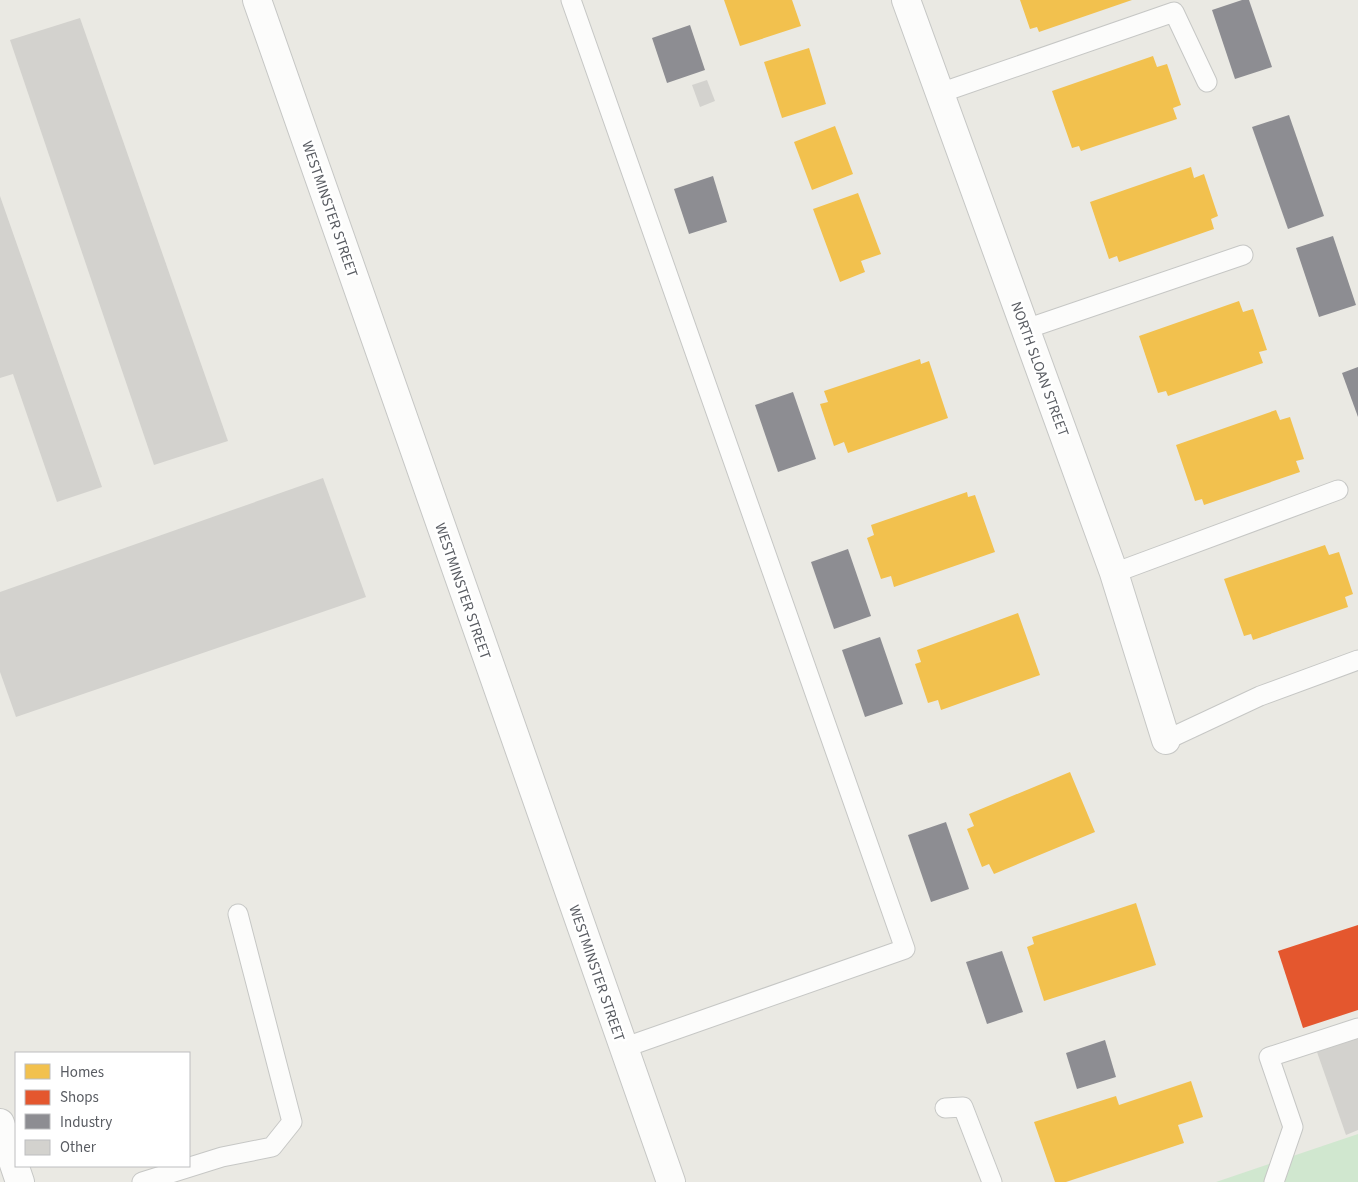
<svg xmlns="http://www.w3.org/2000/svg" width="1358" height="1182" font-family="'Source Sans 3',sans-serif">
<rect width="100%" height="100%" fill="#eae9e3"/>
<polygon fill="#d0e7cf" points="1358,1134 1358,1182 1216,1182"/>
<g fill="#f2c14e">
<polygon points="724,0 792,0 801,26 740,46"/>
<polygon points="1020,0 1132,0 1039,32 1037,27 1030,29"/>
<polygon points="809,48 826,104 782,118 764,62"/>
<polygon points="1153,56 1157,67 1167,64 1181,105 1173,108 1177,119 1081,151 1079,146 1072,148 1052,91"/>
<polygon points="835,126 853,174 812,190 794,142"/>
<polygon points="1191,167 1194,178 1204,174 1218,216 1211,219 1214,229 1119,262 1117,256 1109,259 1090,202"/>
<polygon points="858,193 881,254 861,261 865,272 840,282 813,209"/>
<polygon points="1239,301 1243,312 1253,309 1267,350 1259,352 1263,363 1168,396 1166,391 1158,393 1139,336"/>
<polygon points="920,359 921,364 929,361 948,418 848,453 844,442 834,446 820,404 828,402 824,391"/>
<polygon points="1276,410 1280,420 1290,417 1304,459 1296,461 1300,472 1204,505 1202,499 1195,501 1176,445"/>
<polygon points="967,492 968,497 975,495 995,552 894,587 891,576 881,579 867,538 874,535 871,525"/>
<polygon points="1325,545 1329,555 1339,552 1353,594 1345,597 1348,607 1253,640 1251,634 1244,636 1224,579"/>
<polygon points="1018,613 1040,675 941,710 938,700 928,703 915,664 921,662 917,650"/>
<polygon points="1070,772 1095,832 994,874 989,864 982,867 967,829 974,826 969,814"/>
<polygon points="1136,903 1156,965 1044,1001 1027,947 1034,944 1032,937"/>
<polygon points="1191,1081 1203,1117 1178,1125 1184,1143 1066,1182 1055,1182 1034,1122 1116,1096 1119,1105"/>
</g>
<polygon fill="#e4572e" points="1358,925 1358,1010 1303,1028 1278,951"/>
<g fill="#8d8d92">
<polygon points="1242,0 1249,0 1272,67 1235,79 1212,10"/>
<polygon points="690,25 705,70 667,83 652,38"/>
<polygon points="1289,115 1324,216 1288,229 1252,127"/>
<polygon points="713,176 727,222 689,234 674,189"/>
<polygon points="1333,236 1356,305 1319,317 1296,248"/>
<polygon points="1358,367 1358,417 1342,373"/>
<polygon points="793,392 816,459 778,472 755,405"/>
<polygon points="848,549 871,616 834,629 811,562"/>
<polygon points="880,637 903,704 865,717 842,650"/>
<polygon points="946,822 969,889 931,902 908,835"/>
<polygon points="1002,951 1023,1012 987,1024 966,962"/>
<polygon points="1105,1040 1116,1077 1077,1089 1066,1053"/>
</g>
<g fill="#d3d2ce">
<polygon points="80,18 228,441 154,465 10,40"/>
<polygon points="707,80 715,101 700,107 692,85"/>
<polygon points="0,196 102,487 57,502 13,374 0,378"/>
<polygon points="323,478 366,597 16,717 0,672 0,592"/>
<polygon points="1358,1038 1358,1130 1346,1135 1317,1052"/>
</g>
<g fill="none" stroke-linecap="round" stroke-linejoin="round">
<defs>
<g id="service">
<polyline points="571,0 905,949 623,1048"/>
<polyline points="940,93 1174,12 1207,82"/>
<polyline points="1026,329 1243,255"/>
<polyline points="1114,573 1338,490"/>
<polyline points="1166,740 1260,696 1358,660"/>
<polyline points="945,1108 963,1107 992,1182"/>
<polyline points="142,1182 222,1157 272,1147 292,1122 238,914"/>
<polyline points="1274,1182 1293,1127 1269,1057 1358,1028"/>
</g>
<g id="minor">
<polyline points="906,0 1114,573 1166,740"/>
<polyline points="0,1123 20,1182"/>
</g>
<polyline id="tertiary" points="257,0 671,1182"/>
</defs>
<use href="#service" stroke="#c6c7c5" stroke-width="21"/>
<use href="#minor" stroke="#c6c7c5" stroke-width="30"/>
<use href="#tertiary" stroke="#c6c7c5" stroke-width="30"/>
<use href="#service" stroke="#fcfcfb" stroke-width="19"/>
<use href="#minor" stroke="#fcfcfb" stroke-width="28"/>
<use href="#tertiary" stroke="#fcfcfb" stroke-width="28"/>
</g>
<g text-anchor="middle" stroke-width="5" stroke-linejoin="round" paint-order="stroke">
<g font-size="15" fill="#595c62" stroke="#fff">
<text transform="translate(330 209) rotate(71)" y="5">WESTMINSTER STREET</text>
<text transform="translate(1040 369) rotate(70)" y="5">NORTH SLOAN STREET</text>
<text transform="translate(463 591) rotate(71)" y="5">WESTMINSTER STREET</text>
<text transform="translate(597 973) rotate(71)" y="5">WESTMINSTER STREET</text>
</g>
</g>
<rect x="15" y="1052" width="175" height="115" fill="#ffffff" stroke="#bdbec0"/>
<rect x="25" y="1064" width="25" height="15" fill="#f2c14e" stroke="#bdbec0"/>
<text x="60" y="1077" font-size="15" fill="#595c62">Homes</text>
<rect x="25" y="1090" width="25" height="15" fill="#e4572e" stroke="#bdbec0"/>
<text x="60" y="1102" font-size="15" fill="#595c62">Shops</text>
<rect x="25" y="1114" width="25" height="15" fill="#8d8d92" stroke="#bdbec0"/>
<text x="60" y="1127" font-size="15" fill="#595c62">Industry</text>
<rect x="25" y="1140" width="25" height="15" fill="#d3d2ce" stroke="#bdbec0"/>
<text x="60" y="1152" font-size="15" fill="#595c62">Other</text>
</svg>
